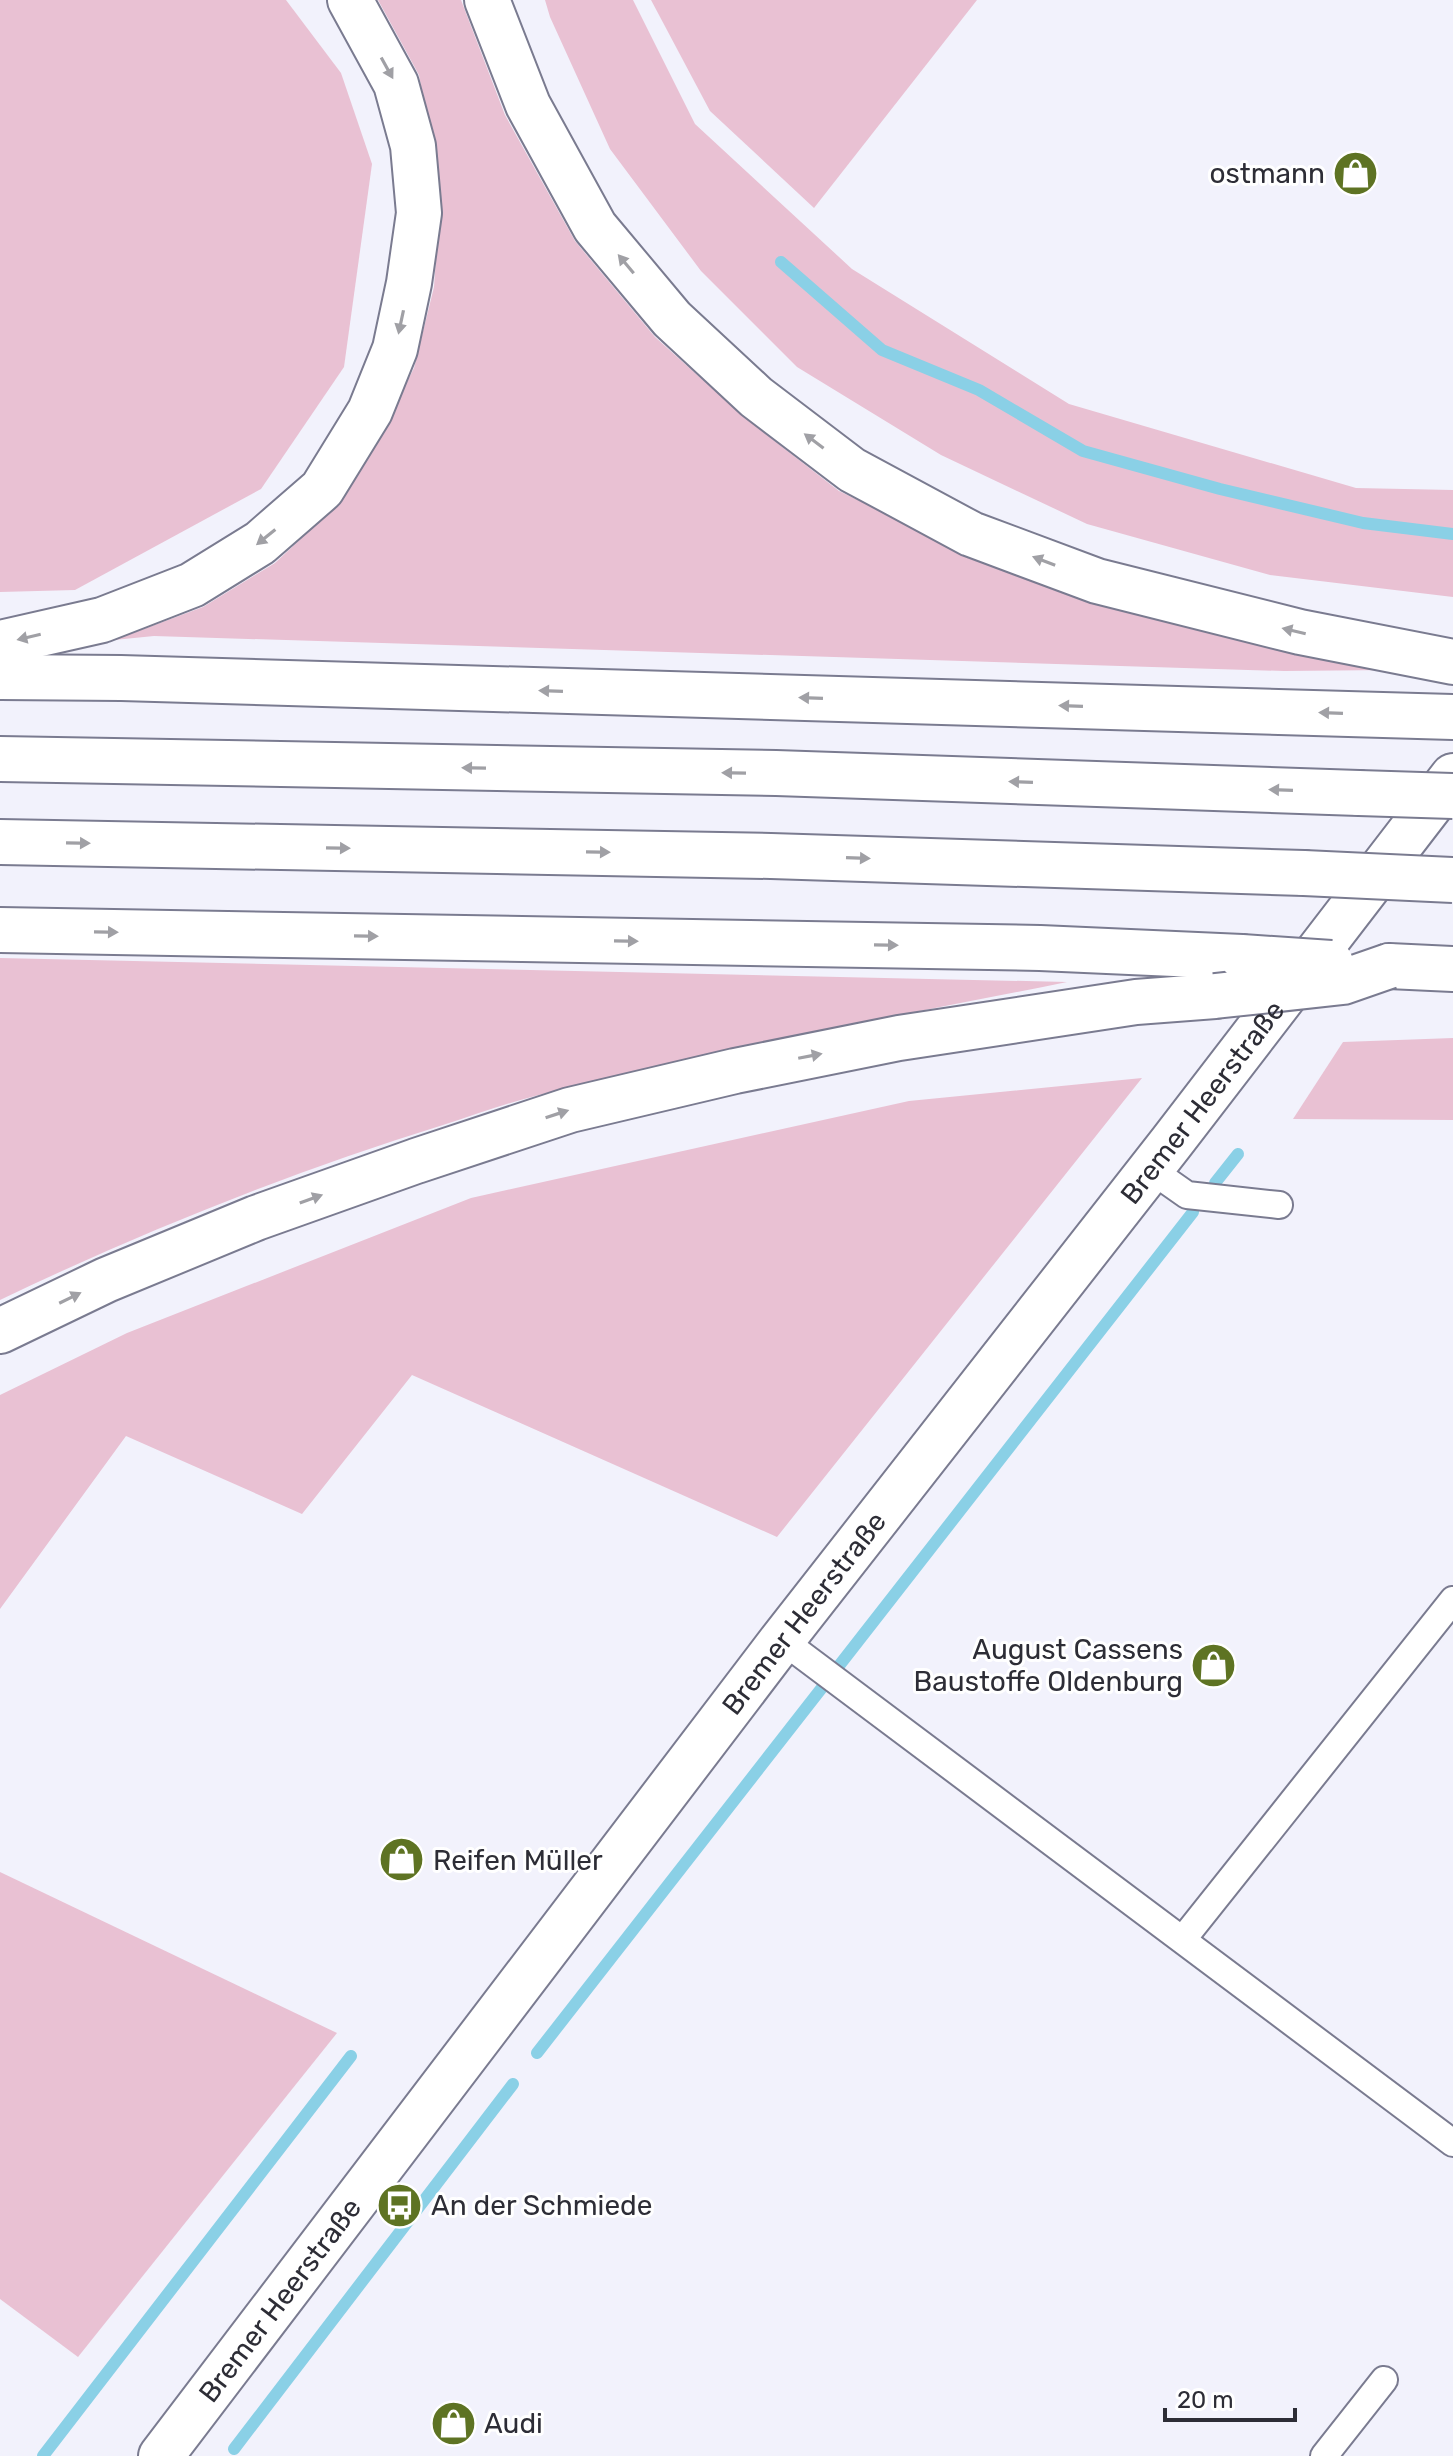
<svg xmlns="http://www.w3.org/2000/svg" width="1453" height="2456" font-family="Rubik,sans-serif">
<rect width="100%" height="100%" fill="#f2f2fc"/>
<g fill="#e9c1d3">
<polygon points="0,0 286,0 341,73 372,164 344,367 261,489 75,590 0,592"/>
<polygon points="378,0 461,0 505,115 575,241 655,337 745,418 839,491 969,553 1389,670 1284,671 154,636 114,640 203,607 275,563 335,507 381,433 414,368 434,287 439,213 431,142 419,75"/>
<polygon points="545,0 633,0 695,124 852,269 1069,404 1356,488 1453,490 1453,597 1270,575 1087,524 941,455 797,367 701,271 610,149 550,17"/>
<polygon points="651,0 977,0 814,208 710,111"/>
<path d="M0,958L1067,982C890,1018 710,1049 535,1096C504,1104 474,1115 443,1125C291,1172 144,1231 0,1300Z"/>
<polygon points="1453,1038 1453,1120 1293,1119 1343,1042"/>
<polygon points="1142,1078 777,1537 412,1375 302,1514 126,1436 0,1609 0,1395 127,1333 471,1198 909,1101"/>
<polygon points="0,1872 337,2033 78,2357 0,2299"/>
</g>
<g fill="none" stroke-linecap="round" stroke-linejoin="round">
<g stroke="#8ad0e6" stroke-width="12">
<polyline points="781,262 882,350 979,390 1083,451 1220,489 1363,523 1453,534"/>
<polyline points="1215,1183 1238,1154"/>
<polyline points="838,1667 1193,1212"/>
<polyline points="537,2053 828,1680"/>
<polyline points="234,2449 513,2084"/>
<polyline points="43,2456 351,2056"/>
</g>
<defs>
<g id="service">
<polyline points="1150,1169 1187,1195 1279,1205"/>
<polyline points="782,1640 1453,2143"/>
<polyline points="1183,1939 1453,1600"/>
<polyline points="1324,2456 1384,2380"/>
</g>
<g id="secondary">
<path id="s1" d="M161,2456L782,1640L1171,1143L1453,776"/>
</g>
<g id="motorway">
<polyline points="487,0 528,105 595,227 672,319 756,397 852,470 971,534 1097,581 1300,632 1453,662"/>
<polyline points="0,643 102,620 192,585 260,543 322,489 370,411 395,349 409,283 419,213 413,146 396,84 350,0"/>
<polyline points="0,677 121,678 1453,717"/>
<polyline points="0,759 776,773 1359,793"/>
<polyline points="0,842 771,856 1304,873"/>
<polyline points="0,930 1040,948 1242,957"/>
<polyline points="1389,966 1453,969"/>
<polyline points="0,1331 106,1280 256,1218 416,1161 570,1110 735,1071 899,1038 1136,1002 1215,996"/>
</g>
</defs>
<use href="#service" stroke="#7a7b90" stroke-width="30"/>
<use href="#secondary" stroke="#7a7b90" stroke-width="48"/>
<use href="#motorway" stroke="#7a7b90" stroke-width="48"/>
<use href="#service" stroke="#fff" stroke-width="26"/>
<use href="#secondary" stroke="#fff" stroke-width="44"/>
<use href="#motorway" stroke="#fff" stroke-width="44"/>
<defs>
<g id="motorway-bridge">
<polyline points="1359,793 1453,796"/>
<polyline points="1304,873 1453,880"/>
<polyline points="1242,957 1331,963"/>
<polyline points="1215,996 1343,982 1389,966"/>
</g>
</defs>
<use href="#motorway-bridge" stroke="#7a7b90" stroke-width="48" stroke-linecap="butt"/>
<use href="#motorway-bridge" stroke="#fff" stroke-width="44"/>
</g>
<defs><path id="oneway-solid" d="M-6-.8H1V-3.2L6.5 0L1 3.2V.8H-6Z" transform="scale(2)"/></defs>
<g fill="#a0a0a5">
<use href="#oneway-solid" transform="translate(387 68) rotate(61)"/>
<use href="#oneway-solid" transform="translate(626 264) rotate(-130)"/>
<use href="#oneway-solid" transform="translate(401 322) rotate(102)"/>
<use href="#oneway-solid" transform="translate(814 441) rotate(-143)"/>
<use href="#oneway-solid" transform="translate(266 537) rotate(141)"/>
<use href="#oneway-solid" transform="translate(1044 561) rotate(-159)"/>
<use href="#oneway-solid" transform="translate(1294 631) rotate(-167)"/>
<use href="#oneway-solid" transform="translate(29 637) rotate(167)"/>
<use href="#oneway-solid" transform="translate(551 691) rotate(-178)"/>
<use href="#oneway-solid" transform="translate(811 698) rotate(-178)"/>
<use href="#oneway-solid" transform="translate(1071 706) rotate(-178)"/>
<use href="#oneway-solid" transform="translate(1331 713) rotate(-178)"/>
<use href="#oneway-solid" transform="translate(474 768) rotate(-179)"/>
<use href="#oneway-solid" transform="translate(734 773) rotate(-179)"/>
<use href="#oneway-solid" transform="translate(1021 782) rotate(-178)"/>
<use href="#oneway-solid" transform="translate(1281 790) rotate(-178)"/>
<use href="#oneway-solid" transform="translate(78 843) rotate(1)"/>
<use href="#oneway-solid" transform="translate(338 848) rotate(1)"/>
<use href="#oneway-solid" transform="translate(598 852) rotate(1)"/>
<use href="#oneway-solid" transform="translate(858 858) rotate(2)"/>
<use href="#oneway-solid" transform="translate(106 932) rotate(1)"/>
<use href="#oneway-solid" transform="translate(366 936) rotate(1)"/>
<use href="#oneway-solid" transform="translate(626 941) rotate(1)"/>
<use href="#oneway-solid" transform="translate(886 945) rotate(1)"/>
<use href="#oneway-solid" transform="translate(810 1056) rotate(-11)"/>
<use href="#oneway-solid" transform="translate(557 1114) rotate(-18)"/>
<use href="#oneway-solid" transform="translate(311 1199) rotate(-20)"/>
<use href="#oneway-solid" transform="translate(70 1298) rotate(-26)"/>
</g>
<defs>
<symbol id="shop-disc" viewBox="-11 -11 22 22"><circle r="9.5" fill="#5e7323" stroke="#fff"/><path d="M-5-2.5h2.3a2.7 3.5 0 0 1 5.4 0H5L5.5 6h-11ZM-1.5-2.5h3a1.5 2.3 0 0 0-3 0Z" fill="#fff"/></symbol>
<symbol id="bus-disc" viewBox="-11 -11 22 22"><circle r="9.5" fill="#5e7323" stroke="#fff"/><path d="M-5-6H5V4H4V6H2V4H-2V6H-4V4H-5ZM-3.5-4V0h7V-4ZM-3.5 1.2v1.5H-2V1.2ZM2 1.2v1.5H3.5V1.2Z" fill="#fff"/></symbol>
</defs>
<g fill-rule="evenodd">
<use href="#shop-disc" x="1330" y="148" width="51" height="51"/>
<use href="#shop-disc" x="1188" y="1640" width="51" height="51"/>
<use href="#shop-disc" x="376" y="1834" width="51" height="51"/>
<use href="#bus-disc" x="374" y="2180" width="51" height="51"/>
<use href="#shop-disc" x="428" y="2398" width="51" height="51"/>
</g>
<g text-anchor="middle" stroke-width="6" stroke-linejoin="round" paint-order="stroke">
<g font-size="28" fill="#2d2d36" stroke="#fff" text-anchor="start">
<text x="1325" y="183" text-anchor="end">ostmann</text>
<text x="1183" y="1659" text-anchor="end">August Cassens<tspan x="1183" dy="32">Baustoffe Oldenburg</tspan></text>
<text x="433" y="1870">Reifen Müller</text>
<text x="431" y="2215">An der Schmiede</text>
<text x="484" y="2433">Audi</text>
</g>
<g font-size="28" fill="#2d2d36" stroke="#fff">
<text dy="10" stroke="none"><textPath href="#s1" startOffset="1708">Bremer Heerstraße</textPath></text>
<text dy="10" stroke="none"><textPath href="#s1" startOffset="1060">Bremer Heerstraße</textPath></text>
<text dy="10" stroke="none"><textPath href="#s1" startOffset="196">Bremer Heerstraße</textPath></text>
</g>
</g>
<path d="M1165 2408v12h130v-12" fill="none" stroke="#2d2d36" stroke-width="4"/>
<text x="1177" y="2408" font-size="24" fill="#2d2d36" stroke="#ffffff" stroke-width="6" paint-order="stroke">20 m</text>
</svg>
